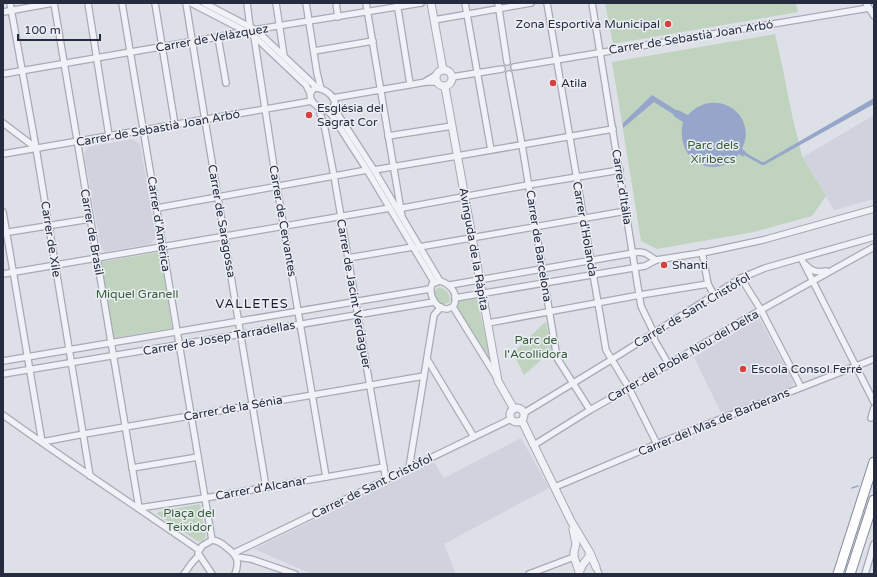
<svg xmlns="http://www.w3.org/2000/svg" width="877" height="577" font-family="'Varela Round',sans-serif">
<rect width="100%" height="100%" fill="#dee0e8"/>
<g fill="#d0d2de">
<polygon points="874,115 874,199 834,210 803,157"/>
<polygon points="132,139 140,144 156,237 151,244 105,252 101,248 84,154 88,147"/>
<polygon points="759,318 793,381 793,384 791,387 722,415 694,357"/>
<polygon points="521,438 549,488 444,544 456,574 312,574 254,549 434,462 444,478"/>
</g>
<g fill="#c0d3be">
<polygon points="605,3 796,3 798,12 613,44"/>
<polygon points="775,34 783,70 792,115 802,156 826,196 812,216 754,232 657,249 641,241 612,62"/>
<polygon points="160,252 172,328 114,338 101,262"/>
<path d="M439,287C446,288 450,294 450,301C442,310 434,299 435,290Z"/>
<polygon points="477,298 492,367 456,308 460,300"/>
<polygon points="546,322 552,350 524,375 513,353 544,323"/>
<path d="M200,504L206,536C204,540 202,542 197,541L157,514L158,512Z"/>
</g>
<path fill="#96a6cb" d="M652,95L676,110H678L688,115C714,86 759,113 742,149L746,152V153L762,162H764L874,98V104L764,165H762L744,155L743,157L739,154C713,183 674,159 683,122L675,117L673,114L654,102L623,128V123Z"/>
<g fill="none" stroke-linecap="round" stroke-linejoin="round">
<polyline stroke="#96a6cb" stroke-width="1.5" points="852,488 858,486"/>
<defs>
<g id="minor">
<polyline points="10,3 36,148 90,476"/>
<polyline points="54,3 139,508 205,498 384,467"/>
<polyline points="88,3 109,136"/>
<polyline points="122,3 212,540"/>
<polyline points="155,3 175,125"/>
<polyline points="186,3 205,120 266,487"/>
<polyline points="191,3 247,32 254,36 306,85 310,93"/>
<polyline points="204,3 256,30 310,81 317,88"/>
<polyline points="247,3 250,27"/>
<polyline points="276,3 284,56"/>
<polyline points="306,3 317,73 321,89"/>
<polyline points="336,3 338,17"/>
<polyline points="366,3 402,217"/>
<polyline points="397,3 410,84"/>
<polyline points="465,3 491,150"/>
<polyline points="498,3 507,62"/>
<polyline points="547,3 606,350 629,388 657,444"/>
<polyline points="592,3 641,306 654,333 654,339 669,365"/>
<polyline points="866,3 874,16"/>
<polyline points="3,12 53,3"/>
<polyline points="434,20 531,3"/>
<polyline points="254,36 277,187 326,477"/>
<polyline points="218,37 226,83"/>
<polyline points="314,51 373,41"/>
<polyline points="514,67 869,8"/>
<polyline points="3,74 218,37 246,31 421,3"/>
<polyline points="509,74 522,145 557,358 590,410"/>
<polyline points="452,77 502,69"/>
<polyline points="426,81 436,75"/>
<path d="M315,88C323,88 333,94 335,103L332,109C321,113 301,98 315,88Z"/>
<polyline points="333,98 426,82 436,82"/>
<polyline points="334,106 337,113 374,170 440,281"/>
<polyline points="321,108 320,113 325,129 334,176 386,480"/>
<polyline points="326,110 331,114 367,170 434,282"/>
<polyline points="3,123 36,148"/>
<polyline points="388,136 452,126"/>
<polyline points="3,154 312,101"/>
<polyline points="374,170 457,156 613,129"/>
<polyline points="157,208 367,170"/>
<polyline points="397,209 528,185 620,170"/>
<polyline points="3,212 42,442 84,434 424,376"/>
<polyline points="3,233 90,219"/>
<polyline points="419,247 626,211"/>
<polyline points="702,252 708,284 714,295"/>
<polyline points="348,258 413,247"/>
<polyline points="801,258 874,402"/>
<path d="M806,265C811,271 818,273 826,271"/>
<polyline points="3,274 390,208"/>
<polyline points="741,278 761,310 801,387"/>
<path d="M440,281C451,284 460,295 453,307C451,307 449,309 447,309C435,309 428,293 432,284Z"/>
<polyline points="450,285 639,252 645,253 656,260"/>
<polyline points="455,298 645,266 656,260 707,252 763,240 874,209"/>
<polyline points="453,307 497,378"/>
<polyline points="488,323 640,295 708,284"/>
<polyline points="427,359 474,437"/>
<polyline points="3,361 430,289"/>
<polyline points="3,374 434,302"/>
<polyline points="524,413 611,360 714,295 741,278 765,268 874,237"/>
<path d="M3,415C67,461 134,505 199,550"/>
<polyline points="871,418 874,408"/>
<polyline points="534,445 590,410 629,388 752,315 874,247"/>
<polyline points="132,468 198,457"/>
<polyline points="409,468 434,315 441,307"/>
<polyline points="555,487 657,444 874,359"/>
<polyline points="234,553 511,419"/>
<polyline points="237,557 251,559 295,574"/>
<polyline points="596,567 599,574"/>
<polyline points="184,574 191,564 199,555"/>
<path d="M212,574L198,553L202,546L212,540C218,541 222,543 226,547C237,555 240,561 235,574"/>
<polyline points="529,574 574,557"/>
<polyline points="865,574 874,544"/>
</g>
<g id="tertiary">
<polyline points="431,3 443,70"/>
<circle cx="444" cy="78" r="8"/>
<polyline points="445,87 498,381 514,409"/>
<circle cx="517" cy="415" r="7"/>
<path d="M522,421L571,521L589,551C590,557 588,558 584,563C582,565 581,569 579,572"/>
<polyline points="573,529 576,544 574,552 574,557 580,574"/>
<polyline points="590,553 596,567"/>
</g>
<g id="trunk">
<polyline points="838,574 874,462"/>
<polyline points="850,574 874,500"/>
</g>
</defs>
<use href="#minor" stroke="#a7aab6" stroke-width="8"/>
<use href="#tertiary" stroke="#a7aab6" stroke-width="9"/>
<use href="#trunk" stroke="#848aa0" stroke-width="11"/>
<use href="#minor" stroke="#f1f2f7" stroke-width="5.5"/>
<use href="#tertiary" stroke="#f1f2f7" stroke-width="7"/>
<use href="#trunk" stroke="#fff" stroke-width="9"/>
</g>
<g fill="#d6413b" stroke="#edeff6" stroke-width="1.5">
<circle cx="668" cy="24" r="4"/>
<circle cx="553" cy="83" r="4"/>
<circle cx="309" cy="115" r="4"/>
<circle cx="664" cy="265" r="4"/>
<circle cx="743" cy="369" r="4"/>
</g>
<g text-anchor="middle" stroke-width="3" stroke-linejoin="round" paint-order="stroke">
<g font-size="12" fill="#262b40" stroke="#edeff6" text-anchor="start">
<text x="660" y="28" text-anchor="end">Zona Esportiva Municipal</text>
<text x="561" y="87">Atila</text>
<text x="317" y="112">Església del<tspan x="317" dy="14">Sagrat Cor</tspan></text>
<text x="672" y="269">Shanti</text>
<text x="751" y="373">Escola Consol Ferré</text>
</g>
<g font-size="12" fill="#262b40" stroke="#edeff6">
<text transform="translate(691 37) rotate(-9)" y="4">Carrer de Sebastià Joan Arbó</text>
<text transform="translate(212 38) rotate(-10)" y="4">Carrer de Velàzquez</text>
<text transform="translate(158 128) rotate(-10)" y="4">Carrer de Sebastià Joan Arbó</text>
<text transform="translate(622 187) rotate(81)" y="4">Carrer d'Itàlia</text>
<text transform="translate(222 221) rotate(80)" y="4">Carrer de Saragossa</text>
<text transform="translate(283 221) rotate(80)" y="4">Carrer de Cervantes</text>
<text transform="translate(159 224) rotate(81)" y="4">Carrer d'Amèrica</text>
<text transform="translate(585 229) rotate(80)" y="4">Carrer d'Holanda</text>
<text transform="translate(92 232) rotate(80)" y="4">Carrer de Brasil</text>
<text transform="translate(51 239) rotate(81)" y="4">Carrer de Xile</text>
<text transform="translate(539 246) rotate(81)" y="4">Carrer de Barcelona</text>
<text transform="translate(474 249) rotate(80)" y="4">Avinguda de la Ràpita</text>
<text transform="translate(354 294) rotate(80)" y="4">Carrer de Jacint Verdaguer</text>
<text transform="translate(692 310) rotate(-31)" y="4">Carrer de Sant Cristòfol</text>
<text transform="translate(219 338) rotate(-10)" y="4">Carrer de Josep Tarradellas</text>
<text transform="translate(683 356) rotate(-30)" y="4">Carrer del Poble Nou del Delta</text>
<text transform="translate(233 408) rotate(-10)" y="4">Carrer de la Sénia</text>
<text transform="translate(714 422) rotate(-22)" y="4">Carrer del Mas de Barberans</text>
<text transform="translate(372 486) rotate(-26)" y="4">Carrer de Sant Cristòfol</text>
<text transform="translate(261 488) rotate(-10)" y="4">Carrer d'Alcanar</text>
</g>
<g font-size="12" fill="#335d33" stroke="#edeff6">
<text x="713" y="149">Parc dels<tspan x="713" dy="14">Xiribecs</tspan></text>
<text x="137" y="298">Miquel Granell</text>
<text x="536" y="344">Parc de<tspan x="536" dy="14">l'Acollidora</tspan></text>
<text x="189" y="517">Plaça del<tspan x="189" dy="14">Teixidor</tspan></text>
</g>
<g font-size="13" letter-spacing="1" fill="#191c31" stroke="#edeff6">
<text x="252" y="308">VALLETES</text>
</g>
</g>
<rect width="877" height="577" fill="none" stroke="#262b40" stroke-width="8"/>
<path d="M18 34v6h82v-6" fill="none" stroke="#262b40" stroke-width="2"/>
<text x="24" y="34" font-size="12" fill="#262b40" stroke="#edeff6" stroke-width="3" paint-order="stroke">100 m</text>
</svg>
